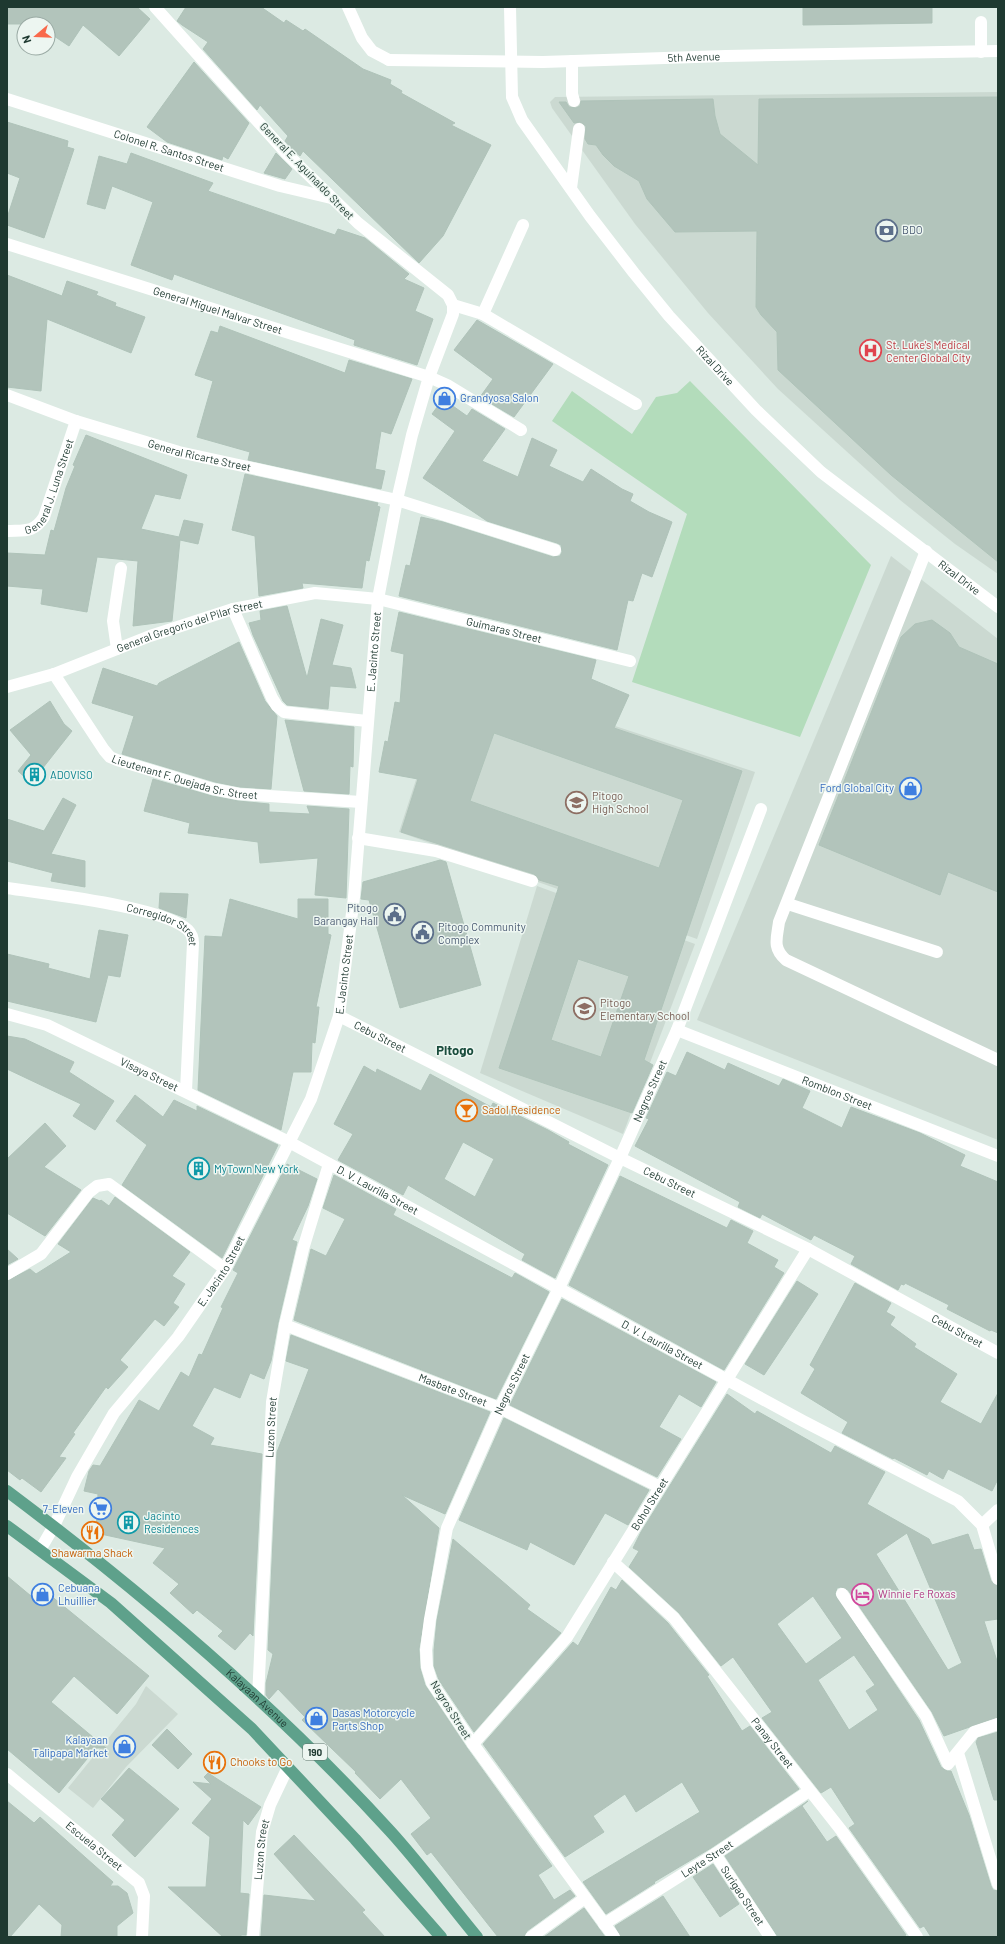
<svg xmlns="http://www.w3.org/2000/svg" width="1005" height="1944" font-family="Barlow,sans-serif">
<rect width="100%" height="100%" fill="#dceae3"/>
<g fill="#cbd9d1">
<polygon points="998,92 998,574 955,544 900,500 778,389 708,313 635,224 552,108 550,102 555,97"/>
<polygon points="891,556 998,639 998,1140 697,1020"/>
<polygon points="451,672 755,772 697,939 399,832"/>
<polygon points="537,886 695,944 623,1134 480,1073"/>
<polygon points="146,1686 178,1714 126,1767 93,1808 68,1788 136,1704"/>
</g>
<polygon fill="#b3dcbb" points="690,381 871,565 800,737 632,682 687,514 552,421 572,391 632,434 656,397 677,393"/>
<g fill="#b2c4bb" stroke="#afc3b9" fill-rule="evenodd">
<polygon points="7,7 137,7 150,19 119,56 83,25 69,46 48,32 48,24 7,24"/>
<polygon points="186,7 261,7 284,23 286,20 303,31 305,29 363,69 391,80 390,84 402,91 401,93 455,123 451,125 491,145 443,236 419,263 303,151 300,156 292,149 285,141 288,136 260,105 257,110 203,49 208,42 182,25 177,21"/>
<polygon points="803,7 932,7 932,23 803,25"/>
<polygon points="194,62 249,123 228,159 223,156 222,160 167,142 147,127"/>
<polygon points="998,97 998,562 891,475 778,370 777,332 761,315 756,307 757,231 675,232 647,199 639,181 614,166 603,155 596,145 588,144 585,139 586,126 580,122 574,123 559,102 566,102 569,107 576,108 580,106 581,101 713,99 715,116 720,134 758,165 759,99"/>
<polygon points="7,122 68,141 67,147 74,149 44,238 7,225 7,218 20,178 7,173"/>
<polygon points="131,153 213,183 208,191 335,235 338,229 365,238 409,274 404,279 424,288 415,311 433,319 417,365 354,345 355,340 174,274 172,280 131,265 153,202 112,186 105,209 87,204 99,156 127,164"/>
<polygon points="276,153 292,169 285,179 264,173"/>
<polygon points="7,275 62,296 67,281 98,292 96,295 116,303 115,306 145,317 131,353 47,319 41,391 7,387"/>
<polygon points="477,320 553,364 514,417 480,397 493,379 454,350"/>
<polygon points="220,326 345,373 349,360 412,379 391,434 381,431 375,469 385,471 381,489 248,460 250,452 197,437 213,381 195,375 211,331 218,333"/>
<polygon points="443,399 467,416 472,409 505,429 482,461 518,477 532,438 557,450 549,466 583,482 591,469 622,489 633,494 630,501 649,512 672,522 652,577 642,573 633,601 628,600 617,650 399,596 406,565 410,566 421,517 443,522 553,557 560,556 562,552 561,545 557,543 487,521 423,478 455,431 432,414"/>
<polygon points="86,435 187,475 180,499 155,494 141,529 179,537 184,520 203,524 198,544 180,540 172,621 133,626 138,561 97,557 87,612 41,604 43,589 7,586 7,553 45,555 51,530 54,531 66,488 75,466 73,465"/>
<polygon points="245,474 378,503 377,506 380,507 369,561 366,560 362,588 302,583 303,588 259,596 255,536 232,530"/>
<polygon points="287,606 307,678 321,619 343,625 332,665 351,668 356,688 330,686 328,709 287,705 283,701 253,635 249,623 261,620 260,611"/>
<path d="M399,612L596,660L591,679L629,695L614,728L742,771L644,1060L653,1065L632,1113L499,1068L559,886L539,880L534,874L401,832L418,779L379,772L385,741L388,742L395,702L400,703L404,654L391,651ZM494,733L683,800L659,868L470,801ZM578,959L629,976L601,1057L551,1040Z"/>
<polygon points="932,620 950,633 959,647 998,664 998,892 948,872 940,895 819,845 901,637 915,624"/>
<polygon points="239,642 265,701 277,716 271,789 240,787 215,782 122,754 134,716 92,703 103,668 157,686 159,683"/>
<polygon points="50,701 64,724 72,731 31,783 18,771 31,755 10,730"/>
<polygon points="285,720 354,727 353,767 350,766 349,794 304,791"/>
<polygon points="153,779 212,796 238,801 269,804 269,812 310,814 307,806 349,809 346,898 315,895 318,858 260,863 258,842 188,833 190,823 144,811"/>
<polygon points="63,798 76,805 51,854 85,861 85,887 51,881 53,873 7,861 7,819 44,831"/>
<polygon points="440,860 446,862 481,985 400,1008 369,900 361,899 363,882"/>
<polygon points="160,893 188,894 186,918 159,908"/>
<polygon points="230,899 298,919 298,899 328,899 328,934 331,935 316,1007 319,1007 315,1043 312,1042 311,1072 293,1072 281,1130 198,1090 205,936 222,937"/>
<polygon points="99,930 128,935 120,977 108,975 96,1022 7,1001 7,954 49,964 48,968 90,979"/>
<polygon points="7,1036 25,1039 74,1062 69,1072 114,1101 95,1130 73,1116 81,1104 7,1069"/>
<polygon points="687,1052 725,1070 728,1063 779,1086 783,1079 810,1091 802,1108 842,1128 851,1107 920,1133 965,1155 960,1166 998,1182 998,1333 991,1330 990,1331 947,1309 949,1305 905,1283 904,1285 901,1284 898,1290 851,1264 855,1256 814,1235 811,1240 762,1214 760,1218 738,1207 740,1202 635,1146 649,1119 646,1118 667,1072 676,1076"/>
<path d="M364,1066L376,1073L377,1069L421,1091L430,1074L491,1107L493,1103L548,1130L569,1142L568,1144L608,1165L555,1278L522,1260L525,1254L408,1185L403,1195L338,1160L353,1134L334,1124ZM463,1142L494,1159L475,1197L444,1179Z"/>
<polygon points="135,1095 163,1117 174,1100 197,1111 197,1106 278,1145 222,1258 122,1185 147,1145 116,1121"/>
<polygon points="45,1123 66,1146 44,1167 81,1190 45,1236 7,1213 7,1159"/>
<polygon points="287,1164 317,1179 308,1206 292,1240 297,1242 278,1323 271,1361 264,1379 250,1373 240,1398 214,1387 192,1426 214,1438 210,1445 262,1454 253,1636 250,1633 235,1650 218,1636 223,1631 197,1610 193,1614 170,1593 179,1584 153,1563 165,1548 96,1533 98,1494 84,1491 89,1471 93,1465 100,1466 139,1400 159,1411 181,1372 189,1377 199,1354 202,1355 223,1308 221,1307 238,1273 233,1270"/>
<polygon points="334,1175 396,1209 393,1215 512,1278 515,1273 549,1292 496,1399 294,1320 311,1249 326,1256 345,1219 323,1208"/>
<polygon points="620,1176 727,1228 731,1220 753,1231 747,1243 778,1260 774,1267 784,1273 724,1370 569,1285"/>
<polygon points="115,1197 190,1252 172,1276 185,1284 173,1303 179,1307 164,1326 155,1319 120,1360 128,1367 108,1389 106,1387 73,1433 75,1434 59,1457 66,1458 41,1492 22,1478 20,1480 7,1470 7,1281 30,1269 36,1274 71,1252 58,1244 93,1198 100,1201 101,1200 109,1206"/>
<polygon points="7,1249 18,1259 7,1265"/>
<polygon points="797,1281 818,1294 764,1375 745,1364"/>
<polygon points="855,1283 891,1303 886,1312 895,1317 890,1325 916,1344 914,1347 957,1374 940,1402 981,1424 998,1393 998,1479 992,1491 948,1469 943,1479 929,1471 927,1475 894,1458 893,1459 842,1433 848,1422 801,1393 815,1369 810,1365"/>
<polygon points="562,1299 716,1382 701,1407 679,1394 659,1427 681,1439 657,1477 510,1405"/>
<polygon points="291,1335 490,1412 445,1514 402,1495 439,1528 419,1649 420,1668 425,1685 467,1748 552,1866 538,1875 554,1900 570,1890 575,1896 527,1931 524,1937 498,1937 431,1852 427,1855 411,1834 431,1818 401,1779 380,1799 355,1773 356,1772 302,1720 305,1717 278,1689 269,1699 266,1695 266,1683 273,1654 268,1650 277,1452 309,1369 286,1361"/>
<path d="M727,1394L755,1414L757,1411L831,1453L835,1446L885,1472L867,1504L929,1539L932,1545L968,1534L974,1550L981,1549L991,1581L998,1586V1619L984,1621L998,1664V1717L944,1736L932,1712L848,1590L841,1587L837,1588L835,1594L919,1720L941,1767L947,1771H951L969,1815L991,1886L993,1890L998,1891V1937H931L924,1926L920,1928L849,1828L855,1824L831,1787L821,1793L762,1718L772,1712L733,1657L721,1666L679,1613L629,1567L639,1551L633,1548L641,1532ZM907,1533L962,1663L948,1670L876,1554ZM813,1596L842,1638L806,1664L777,1624ZM854,1655L875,1685L866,1691L878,1710L849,1730L818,1680Z"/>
<polygon points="504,1418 649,1490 628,1525 605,1513 574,1565 530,1542 527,1550 459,1520"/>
<polygon points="453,1539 530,1605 527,1609 561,1633 474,1732 439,1680 434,1666 434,1650 437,1620"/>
<polygon points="7,1576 31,1596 39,1586 149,1676 117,1714 74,1676 51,1702 106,1748 96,1748 59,1793 7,1749"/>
<polygon points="622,1580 668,1623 709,1675 707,1676 742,1731 750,1726 799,1789 711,1848 654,1882 655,1883 606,1914 583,1882 700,1812 682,1782 636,1812 625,1794 593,1816 604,1832 565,1857 483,1744 573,1642 578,1646 611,1587 616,1590"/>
<polygon points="167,1729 192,1754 178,1769 152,1745"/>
<polygon points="998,1732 998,1800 994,1800 976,1742 978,1738"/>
<polygon points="129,1768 179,1809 135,1857 112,1835 125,1820 101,1799"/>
<polygon points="208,1773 261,1807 248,1825 243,1820 240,1893 249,1894 246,1935 241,1935 241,1937 223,1937 168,1887 206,1887 210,1837 192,1823 212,1799 193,1782 211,1784 204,1777"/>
<polygon points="7,1801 34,1823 40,1817 113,1882 110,1886 118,1886 127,1893 133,1913 117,1926 117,1937 61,1937 62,1925 39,1904 10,1937 7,1937"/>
<polygon points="808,1801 802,1806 827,1842 836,1836 906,1935 902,1937 778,1937 725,1856"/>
<polygon points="294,1835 365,1910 362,1912 385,1937 261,1937 264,1895 316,1901 274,1854"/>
<polygon points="713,1864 739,1904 720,1917 693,1877"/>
<polygon points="663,1896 690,1937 621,1937 615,1926"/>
<polygon points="584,1908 605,1937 544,1937"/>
</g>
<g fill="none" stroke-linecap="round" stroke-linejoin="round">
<g stroke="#fff" stroke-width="12">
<polyline points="348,7 362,38 372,51 389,60"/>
<polyline points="981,52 981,22"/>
<polyline points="572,61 572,94 574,101"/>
<polyline points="571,188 579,129"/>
<polyline points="453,305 483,314 636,404"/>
<polyline points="483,314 523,225"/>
<polyline points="429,377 447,385 521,430"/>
<path d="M926,551L779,922C777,938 772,948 786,960L998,1060"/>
<polyline points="117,649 113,621 121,568"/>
<polyline points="358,838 436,851 532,881"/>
<polyline points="788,904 937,952"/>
<polyline points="842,1594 926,1716 948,1764 974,1732 998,1724"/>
<polyline points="958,1753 998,1884"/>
<path id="s1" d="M715,1854L770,1937"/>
</g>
<g stroke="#fff" stroke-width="12">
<path id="s2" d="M510,7L512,97L522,120L590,216L634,273L669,316L756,410L821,472L998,607"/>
<path id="s3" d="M389,60L543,62L726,56L998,51"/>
<path id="s4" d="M7,99L280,186L331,198"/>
<path id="s5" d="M7,244L429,377"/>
<path id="s6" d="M7,395L76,421L179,452L397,500L555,550"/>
<path id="s7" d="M7,531C24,530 34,533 44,517L76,421"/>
<polyline points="233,609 272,698 277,706 284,712 367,721"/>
<path id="s8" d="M54,674L104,750L110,757L117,760L213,789L239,794L361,802"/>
<path id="s9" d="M7,687L54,674L150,636L233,609L315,593L378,599L630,661"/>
<path id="s10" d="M7,888C45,894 163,906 188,930C192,934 193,938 193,943L186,1091"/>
<path id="s11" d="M7,1014L47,1025L289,1142L803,1421L958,1501L982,1525L998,1579"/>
<path id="s12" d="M339,1016L620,1158L808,1249L998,1353"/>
<path id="s13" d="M677,1030L998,1156"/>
<polyline points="7,1274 41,1254 88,1193 97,1186 109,1184 225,1269"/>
<path id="s14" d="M285,1325L500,1408L660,1487"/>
<polyline points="982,1525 998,1510"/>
<path id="s15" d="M40,1550L54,1526L77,1477L114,1413L178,1337L225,1269L311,1099L339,1016L354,897L378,599L397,500L412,435L429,377L453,314V305L448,295L358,223L287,154L155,7"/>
<path id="s16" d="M613,1562L674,1618L841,1830L917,1937"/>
<path id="s17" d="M258,1698L272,1402L285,1325L303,1249L329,1164"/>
<path id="s18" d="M473,1744L567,1637L808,1249"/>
<path id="s19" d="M7,1774L139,1883L144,1896L142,1937"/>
<path id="s20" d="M604,1924L715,1854L809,1791"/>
<path id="s21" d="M253,1937L262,1832L270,1805L288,1767"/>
<polyline points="531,1937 585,1898"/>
<path id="s22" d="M614,1937L473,1744L432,1683L427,1667L426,1650L430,1619L447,1528L500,1408L559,1288L620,1158L677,1030L761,809"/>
</g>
<g stroke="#5ea18b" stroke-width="12">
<path id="s23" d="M7,1491C143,1593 275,1705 390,1831C421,1865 448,1902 477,1937"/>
<polyline points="7,1526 111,1603 252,1729 355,1839 441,1937"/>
</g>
</g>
<defs>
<symbol id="bank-ring" viewBox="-11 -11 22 22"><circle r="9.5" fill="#edf6f1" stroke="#5c6f8a" stroke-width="1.5"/><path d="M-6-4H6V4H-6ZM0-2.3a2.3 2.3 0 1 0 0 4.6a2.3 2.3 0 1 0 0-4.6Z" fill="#5c6f8a"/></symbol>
<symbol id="hospital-ring" viewBox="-11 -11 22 22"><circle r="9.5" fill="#edf6f1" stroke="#e0444e" stroke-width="1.5"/><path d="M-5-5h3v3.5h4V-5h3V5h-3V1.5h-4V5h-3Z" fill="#e0444e"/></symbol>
<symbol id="shop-ring" viewBox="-11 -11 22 22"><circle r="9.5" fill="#edf6f1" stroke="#3f7fe0" stroke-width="1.5"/><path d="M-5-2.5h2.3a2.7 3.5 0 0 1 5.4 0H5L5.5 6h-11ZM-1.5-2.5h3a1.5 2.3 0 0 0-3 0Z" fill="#3f7fe0"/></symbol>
<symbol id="building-ring" viewBox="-11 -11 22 22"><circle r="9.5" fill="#edf6f1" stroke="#0f9aa8" stroke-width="1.5"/><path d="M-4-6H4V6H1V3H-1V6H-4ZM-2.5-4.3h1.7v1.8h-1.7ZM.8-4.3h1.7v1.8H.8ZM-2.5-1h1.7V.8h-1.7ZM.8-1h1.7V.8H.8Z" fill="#0f9aa8"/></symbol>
<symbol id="school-ring" viewBox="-11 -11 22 22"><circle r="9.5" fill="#edf6f1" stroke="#8d6e63" stroke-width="1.5"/><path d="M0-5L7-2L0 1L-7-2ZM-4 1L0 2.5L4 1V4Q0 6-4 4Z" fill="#8d6e63"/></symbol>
<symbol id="civic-ring" viewBox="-11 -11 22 22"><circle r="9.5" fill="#edf6f1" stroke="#5c6f8a" stroke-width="1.5"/><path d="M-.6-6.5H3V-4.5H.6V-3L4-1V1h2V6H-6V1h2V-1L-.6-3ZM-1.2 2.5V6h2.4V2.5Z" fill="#5c6f8a"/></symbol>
<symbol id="bar-ring" viewBox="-11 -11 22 22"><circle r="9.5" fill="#edf6f1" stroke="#e8710a" stroke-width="1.5"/><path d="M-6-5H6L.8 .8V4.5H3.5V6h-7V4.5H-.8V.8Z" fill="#e8710a"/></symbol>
<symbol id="supermarket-ring" viewBox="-11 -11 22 22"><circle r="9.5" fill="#edf6f1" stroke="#3f7fe0" stroke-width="1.5"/><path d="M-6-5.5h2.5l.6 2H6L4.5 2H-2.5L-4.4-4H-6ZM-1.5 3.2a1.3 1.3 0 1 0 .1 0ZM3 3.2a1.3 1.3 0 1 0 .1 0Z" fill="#3f7fe0"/></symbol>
<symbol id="restaurant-ring" viewBox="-11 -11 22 22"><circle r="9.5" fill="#edf6f1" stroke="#e8710a" stroke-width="1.5"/><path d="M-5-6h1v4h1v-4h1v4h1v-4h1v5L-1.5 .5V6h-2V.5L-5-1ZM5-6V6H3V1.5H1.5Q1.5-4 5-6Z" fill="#e8710a"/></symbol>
<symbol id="hotel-ring" viewBox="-11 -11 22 22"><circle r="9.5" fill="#edf6f1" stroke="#d1479c" stroke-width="1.5"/><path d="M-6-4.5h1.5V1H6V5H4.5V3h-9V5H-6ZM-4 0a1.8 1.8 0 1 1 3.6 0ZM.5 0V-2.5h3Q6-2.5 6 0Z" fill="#d1479c"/></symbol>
</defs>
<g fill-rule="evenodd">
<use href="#bank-ring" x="874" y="218" width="25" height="25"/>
<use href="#hospital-ring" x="858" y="338" width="25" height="25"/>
<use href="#shop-ring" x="432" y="386" width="25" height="25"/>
<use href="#building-ring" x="22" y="762" width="25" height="25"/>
<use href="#shop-ring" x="898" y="776" width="25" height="25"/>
<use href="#school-ring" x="564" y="790" width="25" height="25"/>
<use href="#civic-ring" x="382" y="902" width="25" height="25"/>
<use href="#civic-ring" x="410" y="920" width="25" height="25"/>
<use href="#school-ring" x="572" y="996" width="25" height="25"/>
<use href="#bar-ring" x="454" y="1098" width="25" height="25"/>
<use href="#building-ring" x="186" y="1156" width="25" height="25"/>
<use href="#supermarket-ring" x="88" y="1496" width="25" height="25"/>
<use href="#building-ring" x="116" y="1510" width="25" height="25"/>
<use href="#restaurant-ring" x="80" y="1520" width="25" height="25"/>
<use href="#shop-ring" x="30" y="1582" width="25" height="25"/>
<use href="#hotel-ring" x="850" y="1582" width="25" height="25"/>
<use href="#shop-ring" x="304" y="1706" width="25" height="25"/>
<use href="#shop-ring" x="112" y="1734" width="25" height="25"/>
<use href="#restaurant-ring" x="202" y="1750" width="25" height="25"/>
</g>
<g text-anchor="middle" stroke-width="3" stroke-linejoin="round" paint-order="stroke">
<rect fill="#edf6f1" stroke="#5c726a" stroke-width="1" x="303" y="1744" width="24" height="16" rx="3"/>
<g font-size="10" font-weight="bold" fill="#1e3930">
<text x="315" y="1756">190</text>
</g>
<g font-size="11" fill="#1e3930" stroke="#edf6f1">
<text dy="4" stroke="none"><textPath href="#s3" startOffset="305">5th Avenue</textPath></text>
<text dy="4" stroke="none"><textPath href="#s4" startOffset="170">Colonel R. Santos Street</textPath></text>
<text transform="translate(307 171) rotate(46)" y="4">General E. Aguinaldo Street</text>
<text dy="4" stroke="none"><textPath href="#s5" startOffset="221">General Miguel Malvar Street</textPath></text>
<text dy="4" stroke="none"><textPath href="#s2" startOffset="428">Rizal Drive</textPath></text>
<text dy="4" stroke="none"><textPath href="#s6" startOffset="202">General Ricarte Street</textPath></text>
<text dy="4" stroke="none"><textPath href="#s7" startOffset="71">General J. Luna Street</textPath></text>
<text dy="4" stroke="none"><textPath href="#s2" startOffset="752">Rizal Drive</textPath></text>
<text dy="4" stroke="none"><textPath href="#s9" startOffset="193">General Gregorio del Pilar Street</textPath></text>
<text dy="4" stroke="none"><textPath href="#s9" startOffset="516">Guimaras Street</textPath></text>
<text dy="4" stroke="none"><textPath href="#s15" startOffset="982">E. Jacinto Street</textPath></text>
<text dy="4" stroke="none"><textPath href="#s8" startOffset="178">Lieutenant F. Quejada Sr. Street</textPath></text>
<text dy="4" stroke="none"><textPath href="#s10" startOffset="163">Corregidor Street</textPath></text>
<text dy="4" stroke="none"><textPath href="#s15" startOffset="658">E. Jacinto Street</textPath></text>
<text dy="4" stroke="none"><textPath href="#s12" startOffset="46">Cebu Street</textPath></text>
<text dy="4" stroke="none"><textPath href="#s11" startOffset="155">Visaya Street</textPath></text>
<text dy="4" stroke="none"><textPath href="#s22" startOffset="952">Negros Street</textPath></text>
<text dy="4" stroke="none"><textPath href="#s13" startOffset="172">Romblon Street</textPath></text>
<text dy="4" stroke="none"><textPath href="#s12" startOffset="370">Cebu Street</textPath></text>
<text dy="4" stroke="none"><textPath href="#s11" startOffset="411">D. V. Laurilla Street</textPath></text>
<text dy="4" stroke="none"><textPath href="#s15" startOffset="334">E. Jacinto Street</textPath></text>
<text dy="4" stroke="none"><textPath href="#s12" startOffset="694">Cebu Street</textPath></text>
<text dy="4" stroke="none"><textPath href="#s11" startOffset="735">D. V. Laurilla Street</textPath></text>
<text dy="4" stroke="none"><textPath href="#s22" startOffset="628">Negros Street</textPath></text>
<text dy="4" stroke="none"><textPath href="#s14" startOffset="180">Masbate Street</textPath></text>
<text dy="4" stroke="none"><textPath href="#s17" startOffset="271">Luzon Street</textPath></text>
<text dy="4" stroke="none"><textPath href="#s18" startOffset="299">Bohol Street</textPath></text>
<text dy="4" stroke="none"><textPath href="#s23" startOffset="325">Kalayaan Avenue</textPath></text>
<text transform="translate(451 1710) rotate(58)" y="4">Negros Street</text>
<text dy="4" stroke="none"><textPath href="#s16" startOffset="242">Panay Street</textPath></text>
<text dy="4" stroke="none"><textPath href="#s19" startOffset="113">Escuela Street</textPath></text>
<text dy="4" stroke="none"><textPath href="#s21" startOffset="88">Luzon Street</textPath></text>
<text dy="4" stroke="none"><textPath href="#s20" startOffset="122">Leyte Street</textPath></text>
<text dy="4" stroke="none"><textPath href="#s1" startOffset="50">Surigao Street</textPath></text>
</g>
<g font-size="11" fill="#4e5e75" stroke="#edf6f1" text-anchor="start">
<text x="902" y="234">BDO</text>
<text x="378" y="912" text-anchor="end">Pitogo<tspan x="378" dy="13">Barangay Hall</tspan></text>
<text x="438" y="931">Pitogo Community<tspan x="438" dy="13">Complex</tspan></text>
</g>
<g font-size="11" fill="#be3a42" stroke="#edf6f1" text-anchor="start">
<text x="886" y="349">St. Luke's Medical<tspan x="886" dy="13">Center Global City</tspan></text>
</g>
<g font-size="11" fill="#366cbe" stroke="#edf6f1" text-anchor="start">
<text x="460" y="402">Grandyosa Salon</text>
<text x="894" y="792" text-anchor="end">Ford Global City</text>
<text x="84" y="1513" text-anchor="end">7-Eleven</text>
<text x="58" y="1592">Cebuana<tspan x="58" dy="13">Lhuillier</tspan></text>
<text x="332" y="1717">Dasas Motorcycle<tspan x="332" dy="13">Parts Shop</tspan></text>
<text x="108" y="1744" text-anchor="end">Kalayaan<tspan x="108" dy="13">Talipapa Market</tspan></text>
</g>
<g font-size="11" fill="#0d838f" stroke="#edf6f1" text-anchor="start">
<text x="50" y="779">ADOVISO</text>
<text x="214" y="1173">MyTown New York</text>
<text x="144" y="1520">Jacinto<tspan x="144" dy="13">Residences</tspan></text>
</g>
<g font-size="11" fill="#785e54" stroke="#edf6f1" text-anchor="start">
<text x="592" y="800">Pitogo<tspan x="592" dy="13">High School</tspan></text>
<text x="600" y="1007">Pitogo<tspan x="600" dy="13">Elementary School</tspan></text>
</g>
<g font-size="11" fill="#c56008" stroke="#edf6f1" text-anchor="start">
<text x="482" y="1114">Sadol Residence</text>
<text x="92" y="1557" text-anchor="middle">Shawarma Shack</text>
<text x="230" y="1766">Chooks to Go</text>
</g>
<g font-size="11" fill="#b23c85" stroke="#edf6f1" text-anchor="start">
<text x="878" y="1598">Winnie Fe Roxas</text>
</g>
<g font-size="13" font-weight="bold" fill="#194c3c" stroke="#edf6f1">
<text x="455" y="1055">Pitogo</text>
</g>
</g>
<rect width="1005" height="1944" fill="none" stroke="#1e3930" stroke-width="16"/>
<g transform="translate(36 36) rotate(251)"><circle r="19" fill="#edf6f1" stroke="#9aaaa4"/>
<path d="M0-3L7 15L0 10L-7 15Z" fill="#f9694b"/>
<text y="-6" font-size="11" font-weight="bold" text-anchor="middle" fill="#1e3930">N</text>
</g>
</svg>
